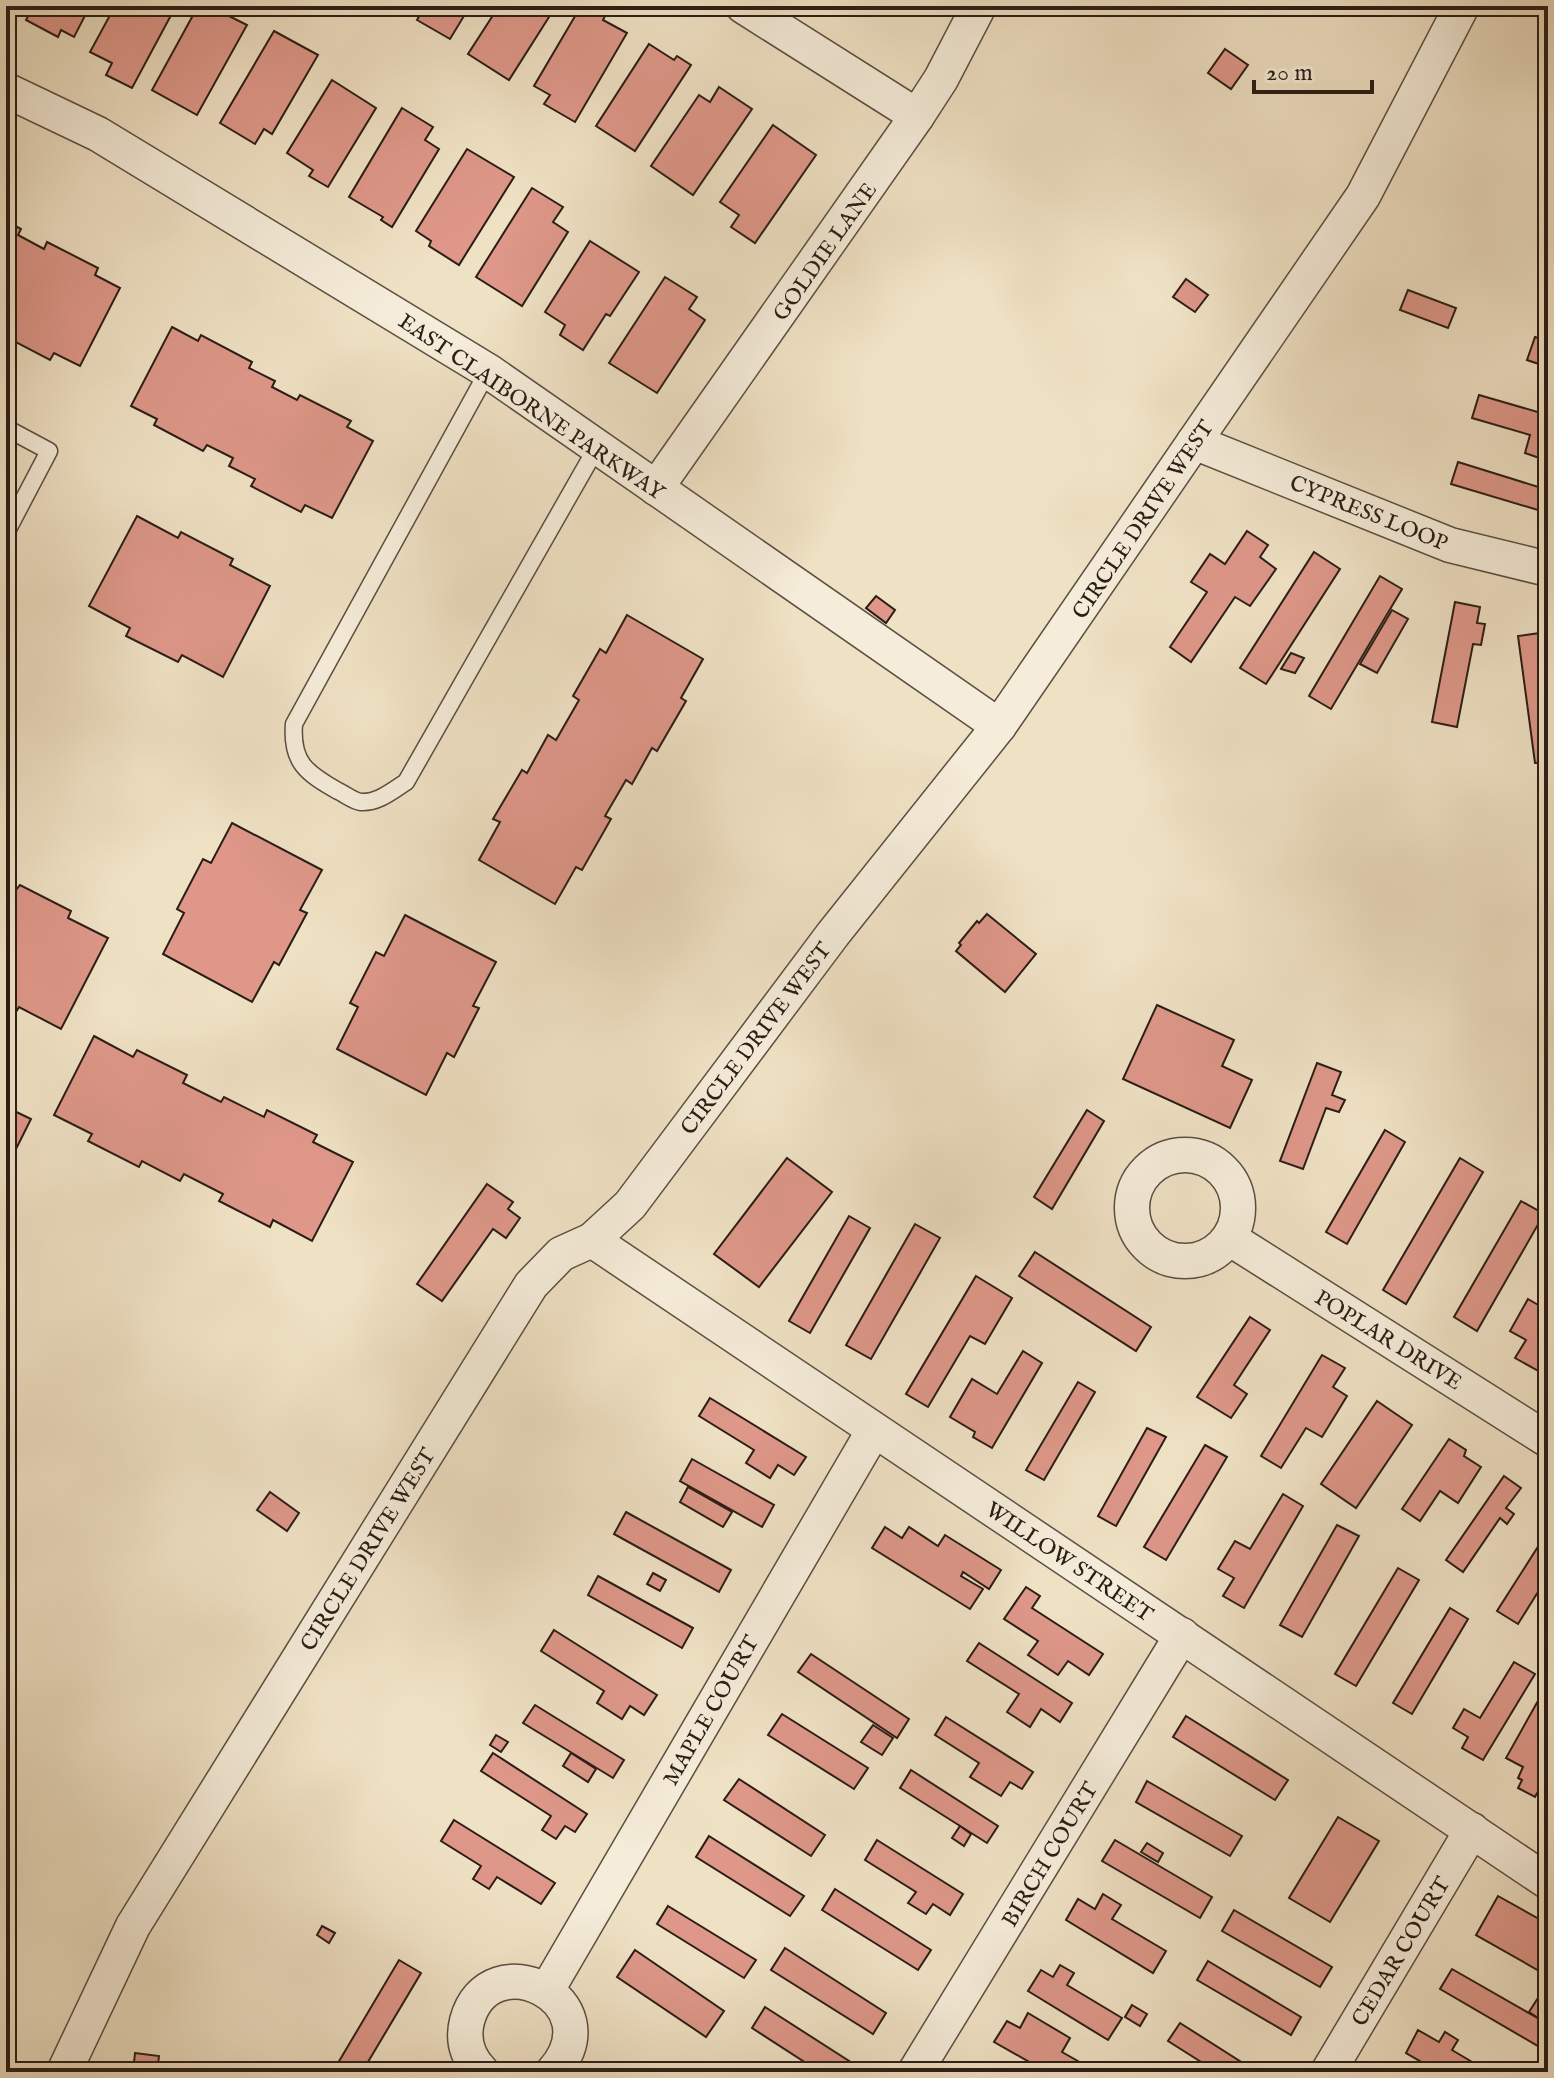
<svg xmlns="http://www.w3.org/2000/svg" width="1554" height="2078" font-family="'IM FELL English',serif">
<rect width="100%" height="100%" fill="#efe1c4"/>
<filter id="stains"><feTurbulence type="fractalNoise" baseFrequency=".0025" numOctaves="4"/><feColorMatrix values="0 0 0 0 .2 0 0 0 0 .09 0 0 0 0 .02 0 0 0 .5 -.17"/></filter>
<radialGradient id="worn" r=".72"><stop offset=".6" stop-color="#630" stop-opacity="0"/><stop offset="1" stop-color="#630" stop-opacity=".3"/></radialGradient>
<g fill="#de9789" stroke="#2a1d16" stroke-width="2">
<polygon points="33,6 90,6 74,37 61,30 58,37 26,20"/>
<polygon points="115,6 176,6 132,88 106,75 112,63 90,52"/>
<polygon points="209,6 247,25 197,115 152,90 197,8 205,13"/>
<polygon points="420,6 470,6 450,39 417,20 424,8"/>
<polygon points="499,6 556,6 509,80 468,54"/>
<polygon points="581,6 592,6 606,14 603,20 627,33 575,122 544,104 550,95 534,86"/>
<polygon points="274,31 318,55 272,134 264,129 255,144 220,123"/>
<polygon points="649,44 674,60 677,56 691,65 635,151 596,126"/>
<polygon points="1225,49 1248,65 1231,89 1208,73"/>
<polygon points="332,80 376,108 328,187 309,176 313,170 287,153"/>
<polygon points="719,87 752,109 693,195 651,166 699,95 710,102"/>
<polygon points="402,108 433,127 425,140 439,149 392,227 381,220 383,217 349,197"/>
<polygon points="773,125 816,155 755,243 731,227 739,215 720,202"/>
<polygon points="467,149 514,177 459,265 429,246 431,241 416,231"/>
<polygon points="532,188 563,207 553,222 568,232 522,306 476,277"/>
<polygon points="6,221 21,229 18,235 44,249 47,242 98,268 95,275 120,288 80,366 54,353 50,360 6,337"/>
<polygon points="590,241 639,272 610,316 606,314 583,350 560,335 565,325 545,312"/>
<polygon points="665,277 697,297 689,309 705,320 657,393 609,363"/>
<polygon points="1186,279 1208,295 1195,312 1173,297"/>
<polygon points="1408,290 1456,308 1448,328 1400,310"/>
<polygon points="172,327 198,341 201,335 252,362 249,368 275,381 272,387 297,400 300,395 351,421 347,427 373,441 332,518 305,505 301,512 251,486 255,479 229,466 233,458 207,445 203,451 154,425 157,419 131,406"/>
<polygon points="1535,337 1548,341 1548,367 1527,360"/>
<polygon points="1479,395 1548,415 1548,461 1525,453 1530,435 1472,418"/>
<polygon points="1458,462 1548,490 1548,513 1451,484"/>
<polygon points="137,516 178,538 181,532 233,559 230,565 270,586 223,677 182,655 178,662 126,636 130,628 89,606"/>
<polygon points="1247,531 1268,545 1260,557 1276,569 1250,606 1235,597 1191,662 1170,647 1207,592 1191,582 1210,554 1225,564"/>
<polygon points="1314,552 1340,569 1266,684 1240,668"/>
<polygon points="1380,576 1402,589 1331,709 1309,696"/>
<polygon points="876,596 895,610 886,623 866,608"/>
<polygon points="1455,602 1480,607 1477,623 1485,624 1481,645 1473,644 1457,727 1432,722"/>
<polygon points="1392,610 1408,619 1377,673 1360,664"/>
<polygon points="627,615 703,659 681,698 686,701 657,751 652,748 632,784 626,780 605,816 611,819 582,870 576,867 555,904 479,860 500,822 493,819 522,770 527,773 548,735 556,740 579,700 573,696 600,649 606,653"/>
<polygon points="1547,632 1548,762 1535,763 1518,636"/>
<polygon points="1291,653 1304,658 1295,673 1281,669"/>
<polygon points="232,823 322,870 300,910 307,913 279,965 274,962 252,1002 163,954 184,913 177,909 203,859 211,863"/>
<polygon points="6,885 16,890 20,885 71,911 68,918 108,938 61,1029 19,1007 16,1012 6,1007"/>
<polygon points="987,914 1036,954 1005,992 956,951 961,945 959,943 977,921 979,923"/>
<polygon points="405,915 496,962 473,1006 479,1008 454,1057 447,1053 426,1095 337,1049 358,1007 350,1003 376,952 384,956"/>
<polygon points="1157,1005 1234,1040 1222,1066 1252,1080 1230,1128 1123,1079"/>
<polygon points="94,1036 133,1057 137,1050 187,1075 183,1083 221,1102 224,1097 264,1117 267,1110 317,1135 313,1142 353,1162 312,1241 273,1220 270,1227 219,1201 223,1194 184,1174 180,1181 142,1161 139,1167 88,1141 92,1134 54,1115"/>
<polygon points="1317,1063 1341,1072 1332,1095 1345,1100 1339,1112 1326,1108 1303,1169 1280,1161"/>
<polygon points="6,1107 31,1119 6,1169"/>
<polygon points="1087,1110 1104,1121 1052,1209 1034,1197"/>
<polygon points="1385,1130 1405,1142 1347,1244 1326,1232"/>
<polygon points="787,1158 832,1192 759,1287 714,1254"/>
<polygon points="1460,1158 1483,1172 1406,1304 1383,1290"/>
<polygon points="487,1184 513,1202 508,1209 520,1218 506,1238 493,1229 442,1301 417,1284"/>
<polygon points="1521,1201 1544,1214 1477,1331 1454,1317"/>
<polygon points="849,1216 870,1228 810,1333 789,1321"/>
<polygon points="915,1224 940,1238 871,1359 846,1345"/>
<polygon points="1035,1252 1151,1327 1136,1351 1019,1276"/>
<polygon points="976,1276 1012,1298 985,1344 970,1336 928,1407 906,1394"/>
<polygon points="1528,1299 1545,1309 1548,1304 1548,1362 1542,1373 1515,1358 1526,1340 1510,1331"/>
<polygon points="1250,1317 1270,1330 1234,1385 1247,1394 1231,1418 1197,1397"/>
<polygon points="1023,1351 1042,1363 992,1448 973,1437 975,1432 950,1417 972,1379 997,1394"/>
<polygon points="1322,1355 1345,1368 1333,1387 1347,1396 1322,1437 1306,1428 1281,1468 1261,1456"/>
<polygon points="1078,1382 1095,1392 1044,1480 1026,1470"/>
<polygon points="710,1398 806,1457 794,1475 778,1465 770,1478 746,1463 754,1450 699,1416"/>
<polygon points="1377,1401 1412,1425 1356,1508 1321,1484"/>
<polygon points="1147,1428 1166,1437 1116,1526 1098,1516"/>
<polygon points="1449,1439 1466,1450 1464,1456 1481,1467 1458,1503 1440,1491 1420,1521 1402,1509"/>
<polygon points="1205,1445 1227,1457 1166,1560 1144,1547"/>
<polygon points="692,1459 774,1505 762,1527 680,1481"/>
<polygon points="1504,1476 1521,1488 1506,1508 1514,1514 1507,1524 1500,1518 1463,1572 1446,1560"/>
<polygon points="688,1487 732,1512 723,1527 680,1502"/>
<polygon points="270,1492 299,1513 287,1531 257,1510"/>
<polygon points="1283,1494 1303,1506 1244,1608 1223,1596 1234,1578 1218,1569 1235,1541 1250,1549"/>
<polygon points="626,1512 731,1570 719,1592 614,1534"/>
<polygon points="1337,1525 1359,1536 1302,1637 1280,1625"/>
<polygon points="885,1527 902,1538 909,1527 938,1546 945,1535 1001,1570 989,1589 963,1572 961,1576 983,1589 970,1609 872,1548"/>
<polygon points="1548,1531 1548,1576 1518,1624 1497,1611"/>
<polygon points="1398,1568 1419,1580 1356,1686 1335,1674"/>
<polygon points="653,1573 666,1580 660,1591 647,1584"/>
<polygon points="598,1576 693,1628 682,1648 588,1595"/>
<polygon points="1026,1587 1040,1596 1032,1608 1103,1654 1089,1675 1068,1661 1058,1675 1028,1655 1038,1641 1004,1619"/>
<polygon points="1450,1608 1468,1619 1412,1714 1393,1703"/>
<polygon points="554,1630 657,1695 644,1715 630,1706 622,1719 597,1703 604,1691 541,1651"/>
<polygon points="979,1643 1072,1703 1060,1722 1041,1709 1030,1727 1007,1712 1019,1694 967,1661"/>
<polygon points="811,1654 909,1719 897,1738 798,1672"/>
<polygon points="1514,1662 1535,1674 1483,1760 1462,1748 1468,1737 1453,1728 1464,1709 1480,1718"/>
<polygon points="1539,1699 1548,1704 1548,1773 1535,1797 1518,1788 1522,1780 1518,1778 1523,1767 1506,1758"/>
<polygon points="535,1705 624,1760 613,1778 523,1723"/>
<polygon points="782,1714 868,1768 854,1789 768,1735"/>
<polygon points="1186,1716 1288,1780 1275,1800 1173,1737"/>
<polygon points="946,1717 1033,1772 1022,1789 1010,1782 1001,1796 970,1777 979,1763 935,1735"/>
<polygon points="873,1725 893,1738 882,1755 861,1742"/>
<polygon points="496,1735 508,1742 501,1752 490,1745"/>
<polygon points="493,1753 587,1814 575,1832 565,1826 556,1839 542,1830 551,1816 481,1771"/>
<polygon points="571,1753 596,1769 588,1782 563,1766"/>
<polygon points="911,1770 998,1826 987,1843 900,1788"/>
<polygon points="739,1779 825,1835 811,1856 724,1800"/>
<polygon points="1147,1781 1242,1836 1230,1856 1136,1802"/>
<polygon points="1338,1817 1379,1841 1330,1922 1289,1898"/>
<polygon points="454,1820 555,1883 541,1904 497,1877 489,1889 473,1879 481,1866 441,1841"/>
<polygon points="960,1826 971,1834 964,1846 952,1838"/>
<polygon points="709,1836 804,1896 790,1916 696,1857"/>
<polygon points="877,1840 963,1894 950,1915 933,1904 926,1914 908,1903 916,1892 865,1860"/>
<polygon points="1115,1840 1212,1897 1200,1918 1102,1861"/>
<polygon points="1147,1843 1163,1853 1158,1862 1141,1852"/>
<polygon points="835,1889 931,1950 918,1970 822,1910"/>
<polygon points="1103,1894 1121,1905 1112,1919 1166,1951 1153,1973 1066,1920 1078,1899 1095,1909"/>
<polygon points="1498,1896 1548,1924 1548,1976 1476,1935"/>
<polygon points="668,1906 756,1960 744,1978 657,1924"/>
<polygon points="1234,1910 1332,1967 1320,1987 1222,1931"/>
<polygon points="322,1926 335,1933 329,1943 317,1935"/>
<polygon points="785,1948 886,2013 873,2034 771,1970"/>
<polygon points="635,1950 724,2011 706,2037 617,1977"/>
<polygon points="399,1960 421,1973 362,2072 353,2072 338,2063"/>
<polygon points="1208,1961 1301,2017 1291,2035 1197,1980"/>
<polygon points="1060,1965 1074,1973 1067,1985 1122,2018 1108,2040 1028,1991 1041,1970 1053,1977"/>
<polygon points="1452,1969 1548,2024 1548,2040 1543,2049 1440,1989"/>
<polygon points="1538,1998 1548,2005 1548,2013 1543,2021 1529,2012"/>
<polygon points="1132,2005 1147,2014 1140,2026 1125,2017"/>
<polygon points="765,2007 860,2068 857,2072 820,2072 752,2028"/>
<polygon points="1028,2013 1070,2038 1062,2052 1097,2072 1047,2072 994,2042 1007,2021 1020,2028"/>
<polygon points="1180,2023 1257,2072 1217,2072 1168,2041"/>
<polygon points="1418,2030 1439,2042 1445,2032 1458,2040 1452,2050 1489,2072 1439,2072 1406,2053"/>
<polygon points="135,2053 159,2056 157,2072 133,2072"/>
</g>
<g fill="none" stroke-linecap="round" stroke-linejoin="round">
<defs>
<g id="service">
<path d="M488,371L294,724C291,762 306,773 338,791C345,794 353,801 361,802C378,803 392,791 406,782L597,447"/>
<polyline points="6,428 49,451 6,533"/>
</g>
<g id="minor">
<polyline points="743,6 917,116"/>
<polyline points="6,90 98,134 488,371 999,726"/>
<polyline points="1194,442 1450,545 1548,569"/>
<polyline points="656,488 917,116 941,79 979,6"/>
<circle cx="1185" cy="1208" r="53"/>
<polyline points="1229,1238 1548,1440"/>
<polyline points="592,1240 1548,1882"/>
<polyline points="547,1990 874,1430"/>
<polyline points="64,2072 133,1926 531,1285 561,1254 592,1240 630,1205 833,934 999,726 1363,196 1462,6"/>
<path d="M482,2072C468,2058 462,2041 467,2021C489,1939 616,2000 553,2072"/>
<polyline points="915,2072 1182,1635"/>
<polyline points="1328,2072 1472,1830"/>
</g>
</defs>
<use href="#service" stroke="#5b4e42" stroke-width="19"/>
<use href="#minor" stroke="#5b4e42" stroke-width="37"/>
<use href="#service" stroke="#f5ecd9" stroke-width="16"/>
<use href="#minor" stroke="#f5ecd9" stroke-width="34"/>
</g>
<g text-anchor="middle" stroke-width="6" stroke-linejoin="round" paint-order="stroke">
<g font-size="22" fill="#2a1d16" stroke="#f5ecd9">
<text transform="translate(824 251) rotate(-55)" y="8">GOLDIE LANE</text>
<text transform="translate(532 406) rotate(34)" y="8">EAST CLAIBORNE PARKWAY</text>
<text transform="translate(1369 512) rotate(22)" y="8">CYPRESS LOOP</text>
<text transform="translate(1142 519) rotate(-56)" y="8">CIRCLE DRIVE WEST</text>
<text transform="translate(755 1038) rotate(-53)" y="8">CIRCLE DRIVE WEST</text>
<text transform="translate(1389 1339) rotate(32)" y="8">POPLAR DRIVE</text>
<text transform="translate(367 1549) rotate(-58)" y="8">CIRCLE DRIVE WEST</text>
<text transform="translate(1070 1561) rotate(34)" y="8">WILLOW STREET</text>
<text transform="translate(710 1710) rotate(-60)" y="8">MAPLE COURT</text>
<text transform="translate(1049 1854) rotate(-59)" y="8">BIRCH COURT</text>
<text transform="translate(1400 1951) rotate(-59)" y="8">CEDAR COURT</text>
</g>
</g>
<rect width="1554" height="2078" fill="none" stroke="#efe1c4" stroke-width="32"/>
<rect x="8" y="8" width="1538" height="2062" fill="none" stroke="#2a1d16" stroke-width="4"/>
<rect x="16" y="16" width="1522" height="2046" fill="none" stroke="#2a1d16" stroke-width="2"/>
<path d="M1254 80v12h118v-12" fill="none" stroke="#2a1d16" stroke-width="4"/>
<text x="1266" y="80" font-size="24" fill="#2a1d16" stroke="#f5ecd9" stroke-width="6" paint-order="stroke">20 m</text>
<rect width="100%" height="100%" filter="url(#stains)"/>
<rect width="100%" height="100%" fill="url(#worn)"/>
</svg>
